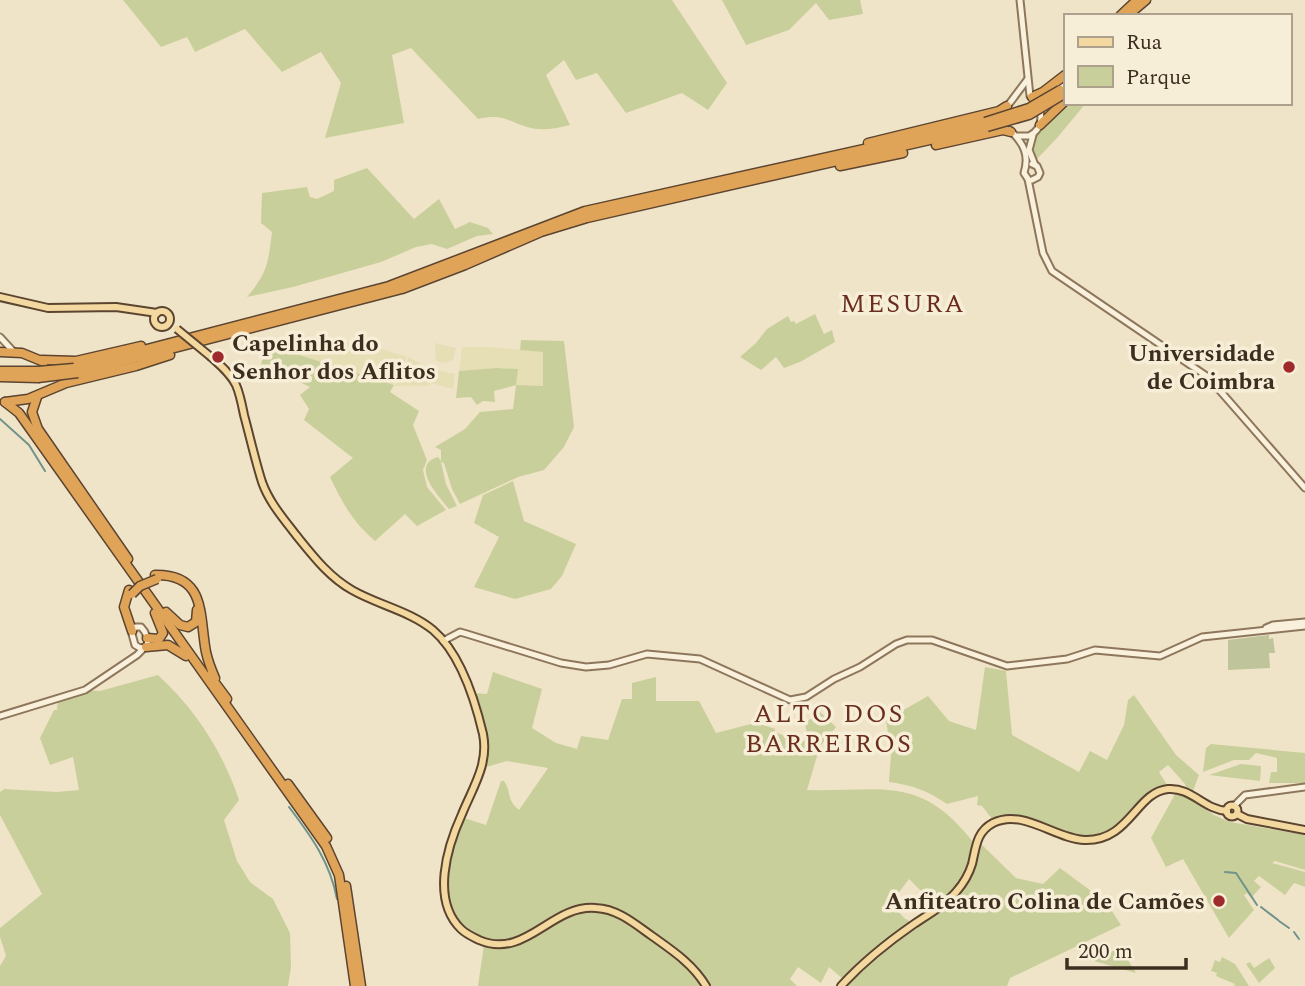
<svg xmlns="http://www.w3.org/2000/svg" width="1305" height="986" font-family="Spectral,serif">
<rect width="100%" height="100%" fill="#f0e4c8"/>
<g fill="#e6deb5">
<polygon points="321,343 363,343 407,357 394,385 293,353"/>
<polygon points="435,343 456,348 453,360 446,363 436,361"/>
<polygon points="462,347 490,347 543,352 543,386 516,385 517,369 496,368 459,371"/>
<polygon points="409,357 428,368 455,374 453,389 430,383 428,386 395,386"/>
</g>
<g fill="#c9cf9b">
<path d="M123,0H672L727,83L708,110L682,93L626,113L597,73L576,80L564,60L546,75L570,125C558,128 544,131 531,128C507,122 505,113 478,119L411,48L392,55L404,123L325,138L341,83L321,52L282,72L245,29L195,52L187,37L161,47Z"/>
<polygon points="722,0 860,0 863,14 829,20 816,3 789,30 746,45"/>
<path d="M1068,103H1086L1057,138L1036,160C1024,137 1052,117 1068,103Z"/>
<path d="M367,168L414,219L439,199L455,229L470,222L488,228L493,234L477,236L447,249L432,244L416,247L381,262L293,287L247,297C268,272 268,263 272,232L261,223L262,193L307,187L310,197L317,199L334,191V180Z"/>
<polygon points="815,314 824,334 832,330 835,342 800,362 784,368 776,357 761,370 740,357 756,343 767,329 788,316 791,322 794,321 796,324"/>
<path d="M521,340L564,341L574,427L564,447L544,470L518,477L460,504L452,489L444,463L441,462L446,484L457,506L449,509C439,497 409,465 438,457L441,461V450L435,447L465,429L480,412L513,409L516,385L494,391L495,402L483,401L477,405L471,397L456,398L459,371L496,368L518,369L516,385L543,386V352L520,350Z"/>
<path d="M264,348L293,353L394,385L390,392L419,411L413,425L427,460L423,470L427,487L446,510L417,526L405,514L375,541C352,521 343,504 330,477L353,458L304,420L309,409L300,395L310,387L285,375L260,372Z"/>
<polygon points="513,481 524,521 576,544 562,576 551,589 515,599 474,587 499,537 474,523 483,495"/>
<path d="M985,667L1006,671L1012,735L1079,772L1090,751L1107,760L1124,725L1128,700L1134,695L1176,755L1199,775L1193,791L1186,788L1185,784L1168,765L1159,772L1167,785C1137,791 1128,828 1098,835C1063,844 1031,810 992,819L982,806L977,805L978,796L947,804C928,791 912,785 889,782L891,754L886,720L928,696L949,721L976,730Z"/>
<path d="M493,672L542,689L532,728L556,743L577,749L581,736L608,740L622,699H632V683L656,677V701H699L716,733L751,724L752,721L775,729V732L790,738V743L796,744L808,739L805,723L820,712L836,727L820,746L807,790C883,792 920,774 973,842C966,873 959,884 936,906L909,879L891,903L904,918L911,922L888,939L843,979L829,967L821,983L798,967L790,979L797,986H710C705,978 701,971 694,965C677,947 621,905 596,903C562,900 545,930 515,939C501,943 487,940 474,934C430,911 452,852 464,818L486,825L501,781H504C512,792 506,800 519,810L548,768L507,761L486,767L485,734L472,693L487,694Z"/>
<path d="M158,675C196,710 223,752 239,800L224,820L237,861L250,882L273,899L290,933L291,967L288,986H0V966L6,956L0,937V928L42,894L0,815V792L4,789L57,792L79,790L73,757L50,765L40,738L54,710H57L58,699L85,690L100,691Z"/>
<polygon points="1211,744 1305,753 1305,783 1269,783 1271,772 1277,772 1277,758 1256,753 1249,760 1234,760 1203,772 1206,748"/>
<polygon points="1241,764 1261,766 1260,781 1209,775"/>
<polygon points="1175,794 1186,795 1214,815 1230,822 1305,835 1305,870 1275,861 1272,863 1305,872 1305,887 1294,883 1285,895 1259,876 1254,881 1261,887 1251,898 1247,893 1244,895 1254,910 1229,938 1183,859 1166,867 1151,838"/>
<polygon points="980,843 1016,878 1043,884 1060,868 1106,902 1121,925 1010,978 1007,986 846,986 892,945 950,902 967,884 974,869"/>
<path d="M595,911C628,916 684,960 703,986H478L484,945C514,958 535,935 558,921C570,914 582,912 595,911Z"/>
<polygon points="1120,947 1136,973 1094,961"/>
<polygon points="1222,957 1235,964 1249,986 1234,986 1235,984 1216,976 1217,973 1211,971 1215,960 1220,962"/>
<polygon points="1269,958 1275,968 1259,983 1246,964 1250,962 1254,968"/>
</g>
<polygon fill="#bfc49a" points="1269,635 1269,639 1273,638 1275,653 1269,653 1270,668 1228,670 1228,640"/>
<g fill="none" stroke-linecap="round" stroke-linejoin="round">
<g stroke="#6f938a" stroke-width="2">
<polyline points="0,419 29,445 45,471"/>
<path d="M289,807C311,836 330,862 337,899"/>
<polyline points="1225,872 1236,873 1257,905"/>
<polyline points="1261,907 1278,920"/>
<polyline points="1279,921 1289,928"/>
<polyline points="1294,932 1299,939"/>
</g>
<defs>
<g id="minor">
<polyline points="1020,0 1030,96"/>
<polyline points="1006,108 1027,80"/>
<path d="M1010,130C1023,143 1030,154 1024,173L1028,179"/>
<polyline points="1033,135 1029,150 1035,165"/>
<path d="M1018,136H1029C1041,130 1043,119 1039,107"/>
<polyline points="1028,179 1043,253 1052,271 1208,377 1305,488"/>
<polyline points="1032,180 1038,177 1040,173 1037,166 1032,164"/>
<polyline points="0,337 13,351"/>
<path d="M135,627H141C146,632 150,641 146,647L140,648L135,645L132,634Z"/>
<polyline points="1266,628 1273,625 1305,622"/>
<polyline points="443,641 460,632 467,634 561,663 586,667 609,665 647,654 700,659 790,700 806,697 834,679 860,667 896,644 907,640 932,640 1007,666 1067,659 1095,650 1160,656 1202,637 1305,626"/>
<polyline points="0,716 85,690 137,655 143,649"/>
<polyline points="1234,806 1245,795 1305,787"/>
</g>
<g id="major">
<polyline points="0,297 48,308 116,307 157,313"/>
<circle cx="162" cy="319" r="8"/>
<path d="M211,357C220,365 230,373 236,385C240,394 242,405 244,415C250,437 255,460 262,482C269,502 283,518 296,535C313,556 329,577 352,590C378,605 410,611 433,630C460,653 475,700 483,734C489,764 473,787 462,814C447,847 431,900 461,929C466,934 473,937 479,940C526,960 551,904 596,908C618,909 635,924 652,936C673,951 693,964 706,986"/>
<circle cx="1232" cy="811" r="5.5"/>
<polyline points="1237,814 1247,819 1305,830"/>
<path d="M841,986C862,963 888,942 914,924C929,914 945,905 956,892C963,884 969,874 972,864C976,848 976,832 993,823C1023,808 1055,839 1085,840C1130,841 1136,792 1168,789C1191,787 1205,810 1227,811"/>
</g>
<g id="highway">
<polyline points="1120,16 1137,0"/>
<polyline points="1127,16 1146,0"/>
<polyline points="1032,97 1043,92 1065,75"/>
<polyline points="1040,125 1065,101"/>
<polyline points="868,143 999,111 1007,106"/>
<polyline points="936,145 1003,130 1011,132"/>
<polyline points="840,166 903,153"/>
<polyline points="0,352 22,353 44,362"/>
<polyline points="42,360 76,361 141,346"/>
<polyline points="74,368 389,286 585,211 985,122"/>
<polyline points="0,371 38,371"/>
<polyline points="78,373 402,289 465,265 541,232 587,218 987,127"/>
<polyline points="0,377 38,378"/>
<polyline points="37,397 32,412 38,429 128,559"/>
<polyline points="5,402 19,413 326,846 339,875 355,986"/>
<polyline points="5,402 28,399 66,383 136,366 170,355"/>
<path d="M155,575C207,574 199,616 206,652C208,661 211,669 215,678"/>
<polyline points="129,590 124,607 132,631"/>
<polyline points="166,612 180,625 188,627 196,622 197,610"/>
<polyline points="147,638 159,639 163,633 155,613"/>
<polyline points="146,647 168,645 186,656"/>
<polyline points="210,676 227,699"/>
<polyline points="288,784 327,838"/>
<polyline points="346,886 361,986"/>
</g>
</defs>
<use href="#minor" stroke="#8d765c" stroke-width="9"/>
<use href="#major" stroke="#5b4430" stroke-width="10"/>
<use href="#highway" stroke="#5b4430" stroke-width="11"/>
<use href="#minor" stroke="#faf1dc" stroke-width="5"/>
<use href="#major" stroke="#f3d9a0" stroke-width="6"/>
<use href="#highway" stroke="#e0a458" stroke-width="8"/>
<defs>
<polyline id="major-bridge" points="177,329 211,357"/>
<g id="highway-bridge">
<polyline points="985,122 1029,108 1060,90"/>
<polyline points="987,127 1029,115 1064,94"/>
<polyline points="38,371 74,368"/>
<polyline points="38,378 78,373"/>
<polyline points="132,594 140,586 157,579"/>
</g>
</defs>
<use href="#major-bridge" stroke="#5b4430" stroke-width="10" stroke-linecap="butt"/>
<use href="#highway-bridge" stroke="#5b4430" stroke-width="11" stroke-linecap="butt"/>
<use href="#major-bridge" stroke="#f3d9a0" stroke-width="6"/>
<use href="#highway-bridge" stroke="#e0a458" stroke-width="8"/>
</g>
<g fill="#9e2a2b" stroke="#f7eed8" stroke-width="2.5">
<circle cx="218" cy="357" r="7"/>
<circle cx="1289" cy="367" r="7"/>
<circle cx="1219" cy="901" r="7"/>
</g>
<g text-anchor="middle" stroke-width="7" stroke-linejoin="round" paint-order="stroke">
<g font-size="24" font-weight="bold" fill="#3d2e20" stroke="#f7eed8" text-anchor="end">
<text x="232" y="351" text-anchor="start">Capelinha do<tspan x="232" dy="28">Senhor dos Aflitos</tspan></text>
<text x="1275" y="361">Universidade<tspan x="1275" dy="28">de Coimbra</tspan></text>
<text x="1205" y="909">Anfiteatro Colina de Camões</text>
</g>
<g font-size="26" letter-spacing="2" fill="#6b2e1e" stroke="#f7eed8">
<text x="903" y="312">MESURA</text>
<text x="829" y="722">ALTO DOS<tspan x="829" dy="30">BARREIROS</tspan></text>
</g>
</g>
<rect x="1064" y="14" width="228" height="91" fill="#f7eed8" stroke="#ada18e" stroke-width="2"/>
<rect x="1078" y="37" width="35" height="10" fill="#f3d9a0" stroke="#ada18e" stroke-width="2"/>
<text x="1126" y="49" font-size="21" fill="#3d2e20">Rua</text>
<rect x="1078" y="66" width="35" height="21" fill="#c9cf9b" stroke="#ada18e" stroke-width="2"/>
<text x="1126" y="84" font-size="21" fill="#3d2e20">Parque</text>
<path d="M1067 958v10h119v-10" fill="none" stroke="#3d2e20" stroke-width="3.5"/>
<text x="1078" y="958" font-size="21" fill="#3d2e20" stroke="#f7eed8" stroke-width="5" paint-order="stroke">200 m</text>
</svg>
